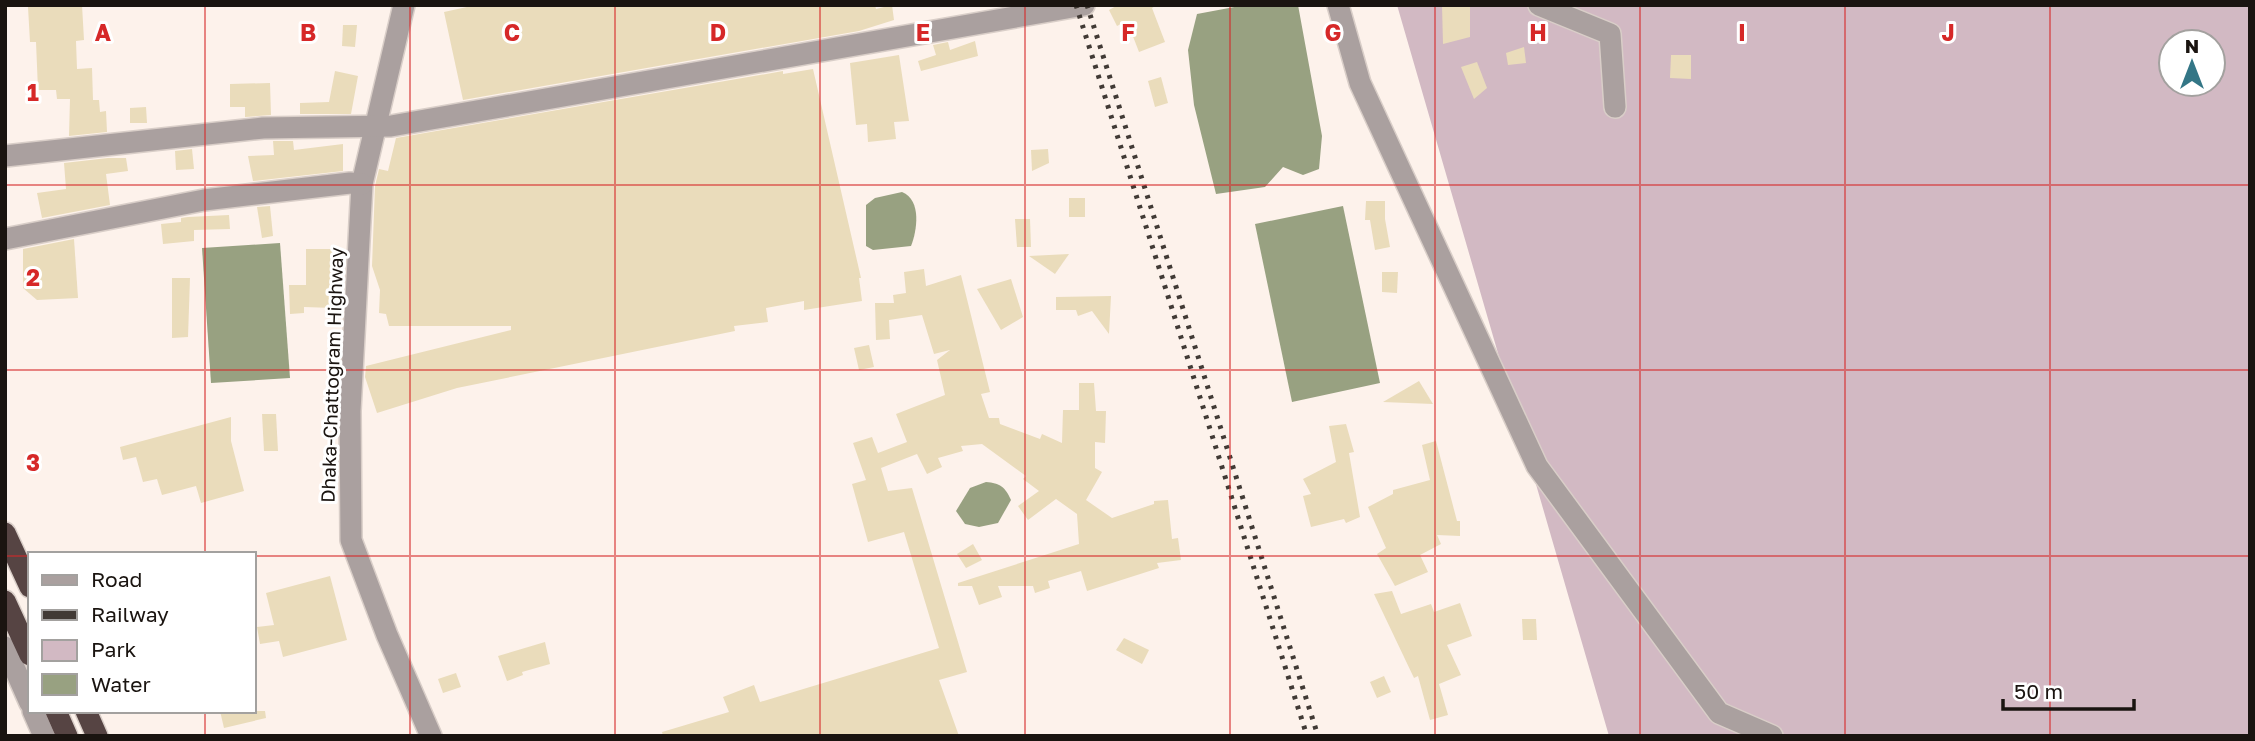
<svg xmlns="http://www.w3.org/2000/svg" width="2255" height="741" font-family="'Golos Text',sans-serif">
<rect width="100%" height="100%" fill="#fdf2eb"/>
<path fill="#d2b9c3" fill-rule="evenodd" d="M1397,5H2250V736H1609ZM2171,42H2213V84H2171Z"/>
<g fill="#98a181">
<polygon points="1245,5 1298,5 1322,136 1319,169 1303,175 1283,167 1265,187 1216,194 1194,105 1188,50 1197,14"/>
<path d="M902,192C922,200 917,231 911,246L873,250L866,246V205L875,198Z"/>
<polygon points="1343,206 1380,383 1292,402 1255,224"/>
<polygon points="280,243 290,378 211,383 202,248"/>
<path d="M986,482C1000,483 1005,487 1011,500L998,523L979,527L965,524L956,511L970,488Z"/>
</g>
<g fill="#eadcbb">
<polygon points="82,5 84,40 76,41 77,69 92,68 93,100 99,100 100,112 106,111 107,132 69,136 70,99 57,99 56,90 38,90 36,42 30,42 28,7"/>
<polygon points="476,5 875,5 876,9 892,5 894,20 859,31 463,100 444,12"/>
<polygon points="1118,5 1157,5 1152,8 1165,42 1139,52 1127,21 1117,26 1109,10"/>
<polygon points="1442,5 1470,5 1470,37 1443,44"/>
<polygon points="343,25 357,25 355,47 342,46"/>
<polygon points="975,41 978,56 921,71 918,61 936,55 933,45 948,42 950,50"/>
<polygon points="1524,47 1526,63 1508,65 1506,53"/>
<polygon points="899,55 909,121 894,122 896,139 868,142 867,124 856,125 850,63"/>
<polygon points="1671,55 1691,55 1691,79 1670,78"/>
<polygon points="1477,62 1487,88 1474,99 1461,67"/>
<polygon points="813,69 861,278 859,278 862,301 804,310 804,301 766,308 768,322 734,326 735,331 457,388 377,413 365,377 366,366 511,330 511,326 389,326 386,314 379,313 380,290 372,266 375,186 379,169 388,171 396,138 783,71 783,74"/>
<polygon points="335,71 358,76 351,114 300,114 300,103 329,102"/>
<polygon points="1161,77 1168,103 1155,107 1148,81"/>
<polygon points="270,83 271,115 245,117 245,107 230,107 230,84"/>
<polygon points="146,107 147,123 130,123 130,108"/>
<polygon points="273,141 293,141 294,150 343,144 343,171 253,181 248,156 274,155"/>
<polygon points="192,149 194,169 176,170 175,151"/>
<polygon points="1048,149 1049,163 1032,171 1031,150"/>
<polygon points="108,158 126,158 128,171 106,174 110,205 42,218 37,193 66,189 64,163"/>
<rect x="1069" y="198" width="16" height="19"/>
<polygon points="1366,201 1385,201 1385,219 1390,247 1375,250 1370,220 1365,220"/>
<polygon points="270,206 273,236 262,238 257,207"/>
<polygon points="229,215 230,229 194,230 194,241 163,244 161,224 181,222 181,218 188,217"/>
<polygon points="1015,219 1030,219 1031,247 1017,247"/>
<polygon points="74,239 78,298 37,300 23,288 23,249"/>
<polygon points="306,249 333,249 333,308 304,307 304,313 290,314 289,285 306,285"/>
<polygon points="1069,254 1055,274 1029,256"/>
<polygon points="924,269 926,286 961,275 990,392 981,394 989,418 999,418 1000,424 1040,439 1042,434 1062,443 1063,410 1079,410 1079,383 1094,383 1096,411 1106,411 1105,443 1095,442 1095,468 1102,472 1086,500 1112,518 1154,504 1154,501 1168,500 1172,539 1178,538 1181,560 1157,563 1159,568 1087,591 1081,571 1048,581 1050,588 1035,593 1033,586 998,586 1002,597 979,605 972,586 958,586 958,583 1079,544 1077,514 1056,499 1028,520 1018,506 1039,491 1023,479 1026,476 982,444 961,446 963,451 938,458 942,467 927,474 917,454 881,468 888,491 912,488 967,672 939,680 959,736 663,736 662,732 729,712 723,697 754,685 760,702 939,648 904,532 868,542 852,484 866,480 853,443 872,437 878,453 907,442 896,414 945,395 937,360 950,350 934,354 922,315 889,320 890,339 876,340 875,303 894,303 893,295 906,293 904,272"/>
<polygon points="1382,272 1398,272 1397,293 1382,292"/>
<polygon points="172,278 190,278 188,337 172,338"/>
<polygon points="1011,279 1023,317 1001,330 977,289"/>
<polygon points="1111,296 1109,334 1092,311 1078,316 1076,310 1056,310 1056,297"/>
<polygon points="869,345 874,367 859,370 854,348"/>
<polygon points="1419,381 1433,404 1383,402"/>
<polygon points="262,414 276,414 278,451 264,451"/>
<polygon points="231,417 231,441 244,491 201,503 196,486 162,495 157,479 143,482 136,457 123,460 120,447"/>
<polygon points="1346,424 1354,452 1349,453 1360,517 1346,523 1344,519 1311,527 1303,496 1311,494 1303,479 1336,462 1329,426"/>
<polygon points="1436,441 1457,521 1460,521 1460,536 1437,535 1441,544 1420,555 1428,572 1395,586 1377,554 1386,548 1368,507 1393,494 1393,490 1430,480 1422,445"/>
<polygon points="973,544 982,560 966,568 957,554"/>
<polygon points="330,576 347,640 283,657 279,641 260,644 257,627 274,625 266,593"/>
<polygon points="1392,591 1401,614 1431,604 1434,612 1460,603 1472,636 1447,645 1461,675 1439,684 1448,715 1430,720 1418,676 1414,678 1374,594"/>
<polygon points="1522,619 1536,619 1537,640 1523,640"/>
<polygon points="1124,638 1149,650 1142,664 1116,650"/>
<polygon points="545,642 550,664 522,672 523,675 507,681 498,656"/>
<polygon points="456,673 461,687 443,693 438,679"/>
<polygon points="1384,676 1391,692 1377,698 1370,682"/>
<polygon points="220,711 265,711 266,718 224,728"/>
</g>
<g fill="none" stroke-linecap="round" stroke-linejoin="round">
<defs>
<g id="minor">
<polyline points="404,5 362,184 350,411 351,540 387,635 431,736"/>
<polyline points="1338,5 1360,83 1537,466 1719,713 1772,736"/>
<polyline points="1539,5 1610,34 1615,107"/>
<polyline points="5,156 263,128 391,126 1084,5"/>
<polyline points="5,239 204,200 350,183 362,184"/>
<polyline points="5,647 30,703"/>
<polyline points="33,711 44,736"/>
</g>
<g id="highway">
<polyline points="5,533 30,587"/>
<polyline points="5,601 30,655"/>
<polyline points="56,711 67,736"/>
<polyline points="86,711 97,736"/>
</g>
</defs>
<use href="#minor" stroke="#d9cec8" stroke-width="24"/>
<use href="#highway" stroke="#d9cec8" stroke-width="24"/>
<use href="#minor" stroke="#aaa09f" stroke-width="21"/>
<use href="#highway" stroke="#564443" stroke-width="21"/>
<g stroke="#413a35" stroke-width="5" stroke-dasharray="3.5 7" stroke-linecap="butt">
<polyline points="1076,5 1307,736"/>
<polyline points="1087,5 1318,736"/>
</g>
</g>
<path fill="none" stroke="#d62828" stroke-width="2" stroke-opacity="0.55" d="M205,5V554M410,5V736M615,5V736M820,5V736M1025,5V736M1230,5V736M1435,5V736M1640,5V736M1845,5V736M2050,5V736M5,185H2250M5,370H2250M5,556H30M254,556H2250M205,711V736"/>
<g text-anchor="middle" stroke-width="6" stroke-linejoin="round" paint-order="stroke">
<g font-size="19" fill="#1a1410" stroke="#fff">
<text transform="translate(332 375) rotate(-88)" y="7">Dhaka-Chattogram Highway</text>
</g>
</g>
<g font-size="23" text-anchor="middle" font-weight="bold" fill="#d62828" stroke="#fff" stroke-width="6" stroke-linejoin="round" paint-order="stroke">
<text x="103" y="41">A</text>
<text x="308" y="41">B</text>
<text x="512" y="41">C</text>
<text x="718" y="41">D</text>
<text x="923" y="41">E</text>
<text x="1128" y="41">F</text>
<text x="1333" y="41">G</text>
<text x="1538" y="41">H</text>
<text x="1742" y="41">I</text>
<text x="1948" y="41">J</text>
<text x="33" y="101">1</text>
<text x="33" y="286">2</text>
<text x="33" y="471">3</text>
</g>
<rect width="2255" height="741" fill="none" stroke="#1a1410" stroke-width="14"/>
<rect x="28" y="552" width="228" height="161" fill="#ffffff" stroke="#a3a19f" stroke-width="2"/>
<rect x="42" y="575" width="35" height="10" fill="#aaa09f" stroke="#a3a19f" stroke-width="2"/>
<text x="91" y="587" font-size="21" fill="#1a1410">Road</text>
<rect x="42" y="610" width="35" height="10" fill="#413a35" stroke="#a3a19f" stroke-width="2"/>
<text x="91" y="622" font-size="21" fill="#1a1410">Railway</text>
<rect x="42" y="640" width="35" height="21" fill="#d2b9c3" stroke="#a3a19f" stroke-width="2"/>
<text x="91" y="657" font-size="21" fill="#1a1410">Park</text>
<rect x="42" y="674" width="35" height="21" fill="#98a181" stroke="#a3a19f" stroke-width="2"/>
<text x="91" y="692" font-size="21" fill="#1a1410">Water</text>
<g transform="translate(2192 63)"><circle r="33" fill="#ffffff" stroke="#a3a19f" stroke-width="2"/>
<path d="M0-5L12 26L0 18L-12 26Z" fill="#337686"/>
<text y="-10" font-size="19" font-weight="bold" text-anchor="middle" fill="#1a1410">N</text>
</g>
<path d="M2003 699v10h131v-10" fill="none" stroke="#1a1410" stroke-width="3.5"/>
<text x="2014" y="699" font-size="21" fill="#1a1410" stroke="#ffffff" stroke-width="5" paint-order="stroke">50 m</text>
</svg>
